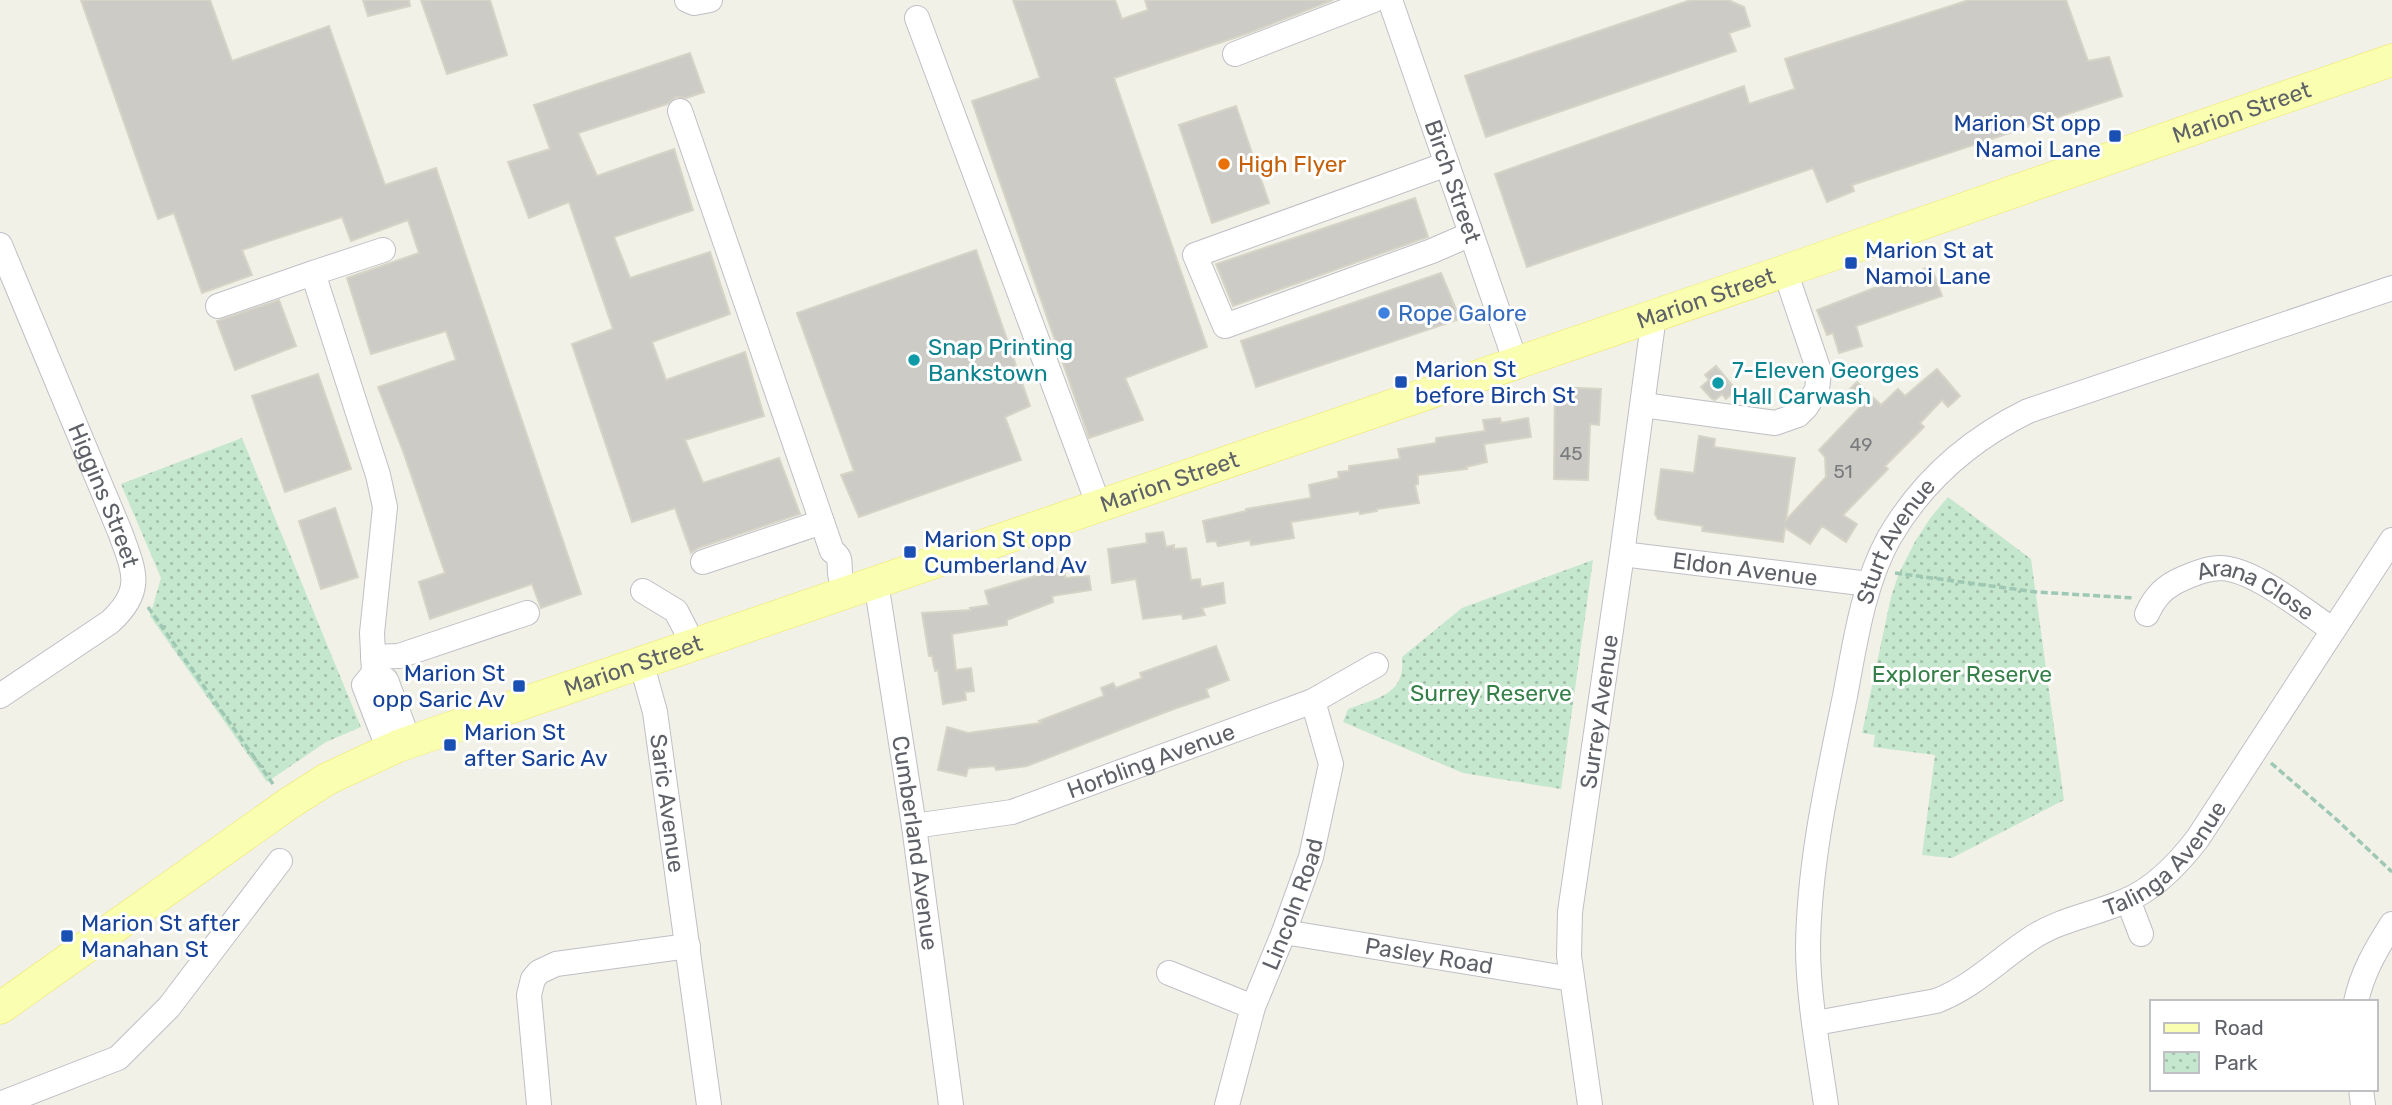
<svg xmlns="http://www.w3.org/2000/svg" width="2392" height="1105" font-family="Rubik,sans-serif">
<defs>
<pattern id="park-dots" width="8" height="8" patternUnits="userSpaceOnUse" patternTransform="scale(1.75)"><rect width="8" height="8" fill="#c5e7cd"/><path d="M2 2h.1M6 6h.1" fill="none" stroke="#a3bfaa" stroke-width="1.8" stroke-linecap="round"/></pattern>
</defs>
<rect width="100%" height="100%" fill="#f1f1e8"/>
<g fill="url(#park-dots)">
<polygon points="242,438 361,727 326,742 267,782 150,616 161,578 121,484"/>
<polygon points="1948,497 2031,559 2064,800 1952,858 1922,855 1935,755 1873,747 1875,735 1862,733 1891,597 1899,573 1916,540 1931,517"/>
<path d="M1593,560L1561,789L1463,773L1343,722L1348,709C1377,698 1406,695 1402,657L1462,608Z"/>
</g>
<g fill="#cccbc5" stroke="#d6d4c6" stroke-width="2">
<polygon points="81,0 210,0 232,61 329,26 385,185 436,168 581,594 541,608 532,584 430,619 419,582 445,573 403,451 378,387 456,360 446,331 371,354 347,278 419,253 408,220 351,241 342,217 242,250 252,275 202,293 174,213 158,219"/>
<polygon points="363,0 409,0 410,6 368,16"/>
<polygon points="421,0 490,0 507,55 447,74"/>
<polygon points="1013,0 1115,0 1122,19 1148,10 1145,0 1333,0 1249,33 1114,78 1207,347 1125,378 1143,420 1089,438 972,101 1040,78"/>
<polygon points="1691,0 1728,0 1744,7 1750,26 1729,33 1736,51 1486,137 1465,76"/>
<polygon points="1969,0 2066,0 2088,61 2109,57 2122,96 1852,185 1854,191 1827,202 1813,168 1527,267 1495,174 1744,86 1749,104 1795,89 1785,59"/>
<polygon points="690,53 704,92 686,98 676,97 667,104 578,133 597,176 674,149 693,210 614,237 630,278 710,252 730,314 652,342 666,380 745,352 764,416 685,440 703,483 779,458 800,514 698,548 691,553 675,508 632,522 572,344 613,329 569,202 529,218 508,162 550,149 534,105"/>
<polygon points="1236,106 1269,203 1212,223 1179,125"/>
<polygon points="1415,198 1428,237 1233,306 1216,264"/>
<polygon points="976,250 1030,406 1005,417 1021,460 859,517 841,475 854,471 797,313"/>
<polygon points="1931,266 1942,296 1856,326 1862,346 1839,353 1833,333 1827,335 1817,310"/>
<polygon points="1441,273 1460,319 1256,387 1241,341"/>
<polygon points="279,300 296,346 235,370 217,321"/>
<polygon points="1716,366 1736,390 1726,399 1722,394 1715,400 1712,399 1701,387 1709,380 1705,375"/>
<polygon points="1937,369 1960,396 1948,407 1942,400 1920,423 1924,427 1885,466 1888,469 1843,515 1857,524 1846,542 1822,526 1810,544 1785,528 1783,542 1702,531 1703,526 1658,519 1655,514 1661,469 1694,473 1699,436 1715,439 1714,447 1795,458 1786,520 1826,477 1825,457 1819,450 1861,406 1847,392 1857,382 1881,405 1898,389 1905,396"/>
<polygon points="318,374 351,469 285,492 252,396"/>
<polygon points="1555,387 1601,389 1599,425 1590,424 1588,480 1554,479"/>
<polygon points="1500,418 1501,423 1528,418 1531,437 1484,444 1487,462 1466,467 1467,469 1418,475 1418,484 1415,485 1419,503 1377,509 1377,511 1360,514 1359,511 1291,522 1294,538 1251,545 1250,540 1218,546 1216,541 1207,542 1203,521 1246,511 1246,509 1311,498 1309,485 1339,478 1338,472 1349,471 1349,466 1400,459 1398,449 1436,443 1436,438 1485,431 1483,420"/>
<polygon points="335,508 358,577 321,589 299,521"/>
<polygon points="1163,532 1166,547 1174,545 1174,549 1186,548 1191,580 1200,579 1201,587 1223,583 1225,603 1202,608 1205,615 1183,619 1182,614 1143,619 1136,579 1112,583 1108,549 1147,543 1146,534"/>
<polygon points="1065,567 1065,578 1089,576 1091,590 1052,596 1053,602 1007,620 1007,625 952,634 956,670 971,668 974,691 965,692 966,700 943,704 938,670 935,671 932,656 929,656 922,613 971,610 970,608 989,605 985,591"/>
<polygon points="1216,646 1229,680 1206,689 1209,697 1171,710 1027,766 996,770 995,766 968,768 966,776 938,770 947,727 968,733 1041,723 1039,721 1104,696 1101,688 1113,683 1116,688 1142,678 1140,673"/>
</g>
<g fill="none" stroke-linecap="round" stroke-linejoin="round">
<defs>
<g id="minor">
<polyline points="687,0 694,3 710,0"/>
<path id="s1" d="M1390,0L1516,363"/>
<polyline points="917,18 1099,506"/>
<polyline points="1235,54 1374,0"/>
<path d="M680,111L832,551C842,558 839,562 840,573C840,579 845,587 847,592"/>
<polyline points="1447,164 1195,255 1225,326 1432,251 1471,234"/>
<path id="s2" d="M0,245L120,532C134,571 145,590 110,622L0,696"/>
<polyline points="313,273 383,250"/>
<polyline points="218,306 313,273 378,475 385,507 372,633 374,673"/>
<polyline points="1643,405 1775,423 1798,415 1806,407 1817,390 1819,371 1785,271"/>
<path id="s3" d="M1622,554L1869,584"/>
<polyline points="703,562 822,522"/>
<path id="s4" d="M876,582L914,826L951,1105"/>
<polyline points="643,591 676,611 693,644"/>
<path id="s5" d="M2147,614C2155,596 2165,586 2184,578C2196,573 2208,568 2221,568C2254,569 2305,611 2333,630"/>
<polyline points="373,657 399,656 527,613"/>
<path id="s6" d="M641,662L655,712L709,1105"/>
<polyline points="389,750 364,685 374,673 386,680 409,742"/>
<path id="s7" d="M914,826L1012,812L1313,701L1376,665"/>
<polyline points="2128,900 2141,934"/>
<path id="s8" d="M1284,932L1572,979"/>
<polyline points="1169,973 1253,1007"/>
<path d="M2356,1002C2362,973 2376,949 2392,924"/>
<path id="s9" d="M1816,1023L1936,1001C1973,987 1998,960 2030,939C2060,919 2093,915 2125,901C2154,889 2179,863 2198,838L2392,540"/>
<polyline points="2361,1089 2363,1105"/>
<polyline points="0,1104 118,1058 169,1007 280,861"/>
<polyline points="539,1105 529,995 533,979 539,972 556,964 688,946"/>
<path id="s10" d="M1227,1105L1253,1007L1284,932L1311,857L1331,764L1313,701"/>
<path id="s11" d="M1590,1105L1569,956L1570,912L1622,554L1654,316"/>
<path id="s12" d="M1826,1105C1819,1056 1808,996 1808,947C1809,862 1828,779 1845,696C1855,643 1863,585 1889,538C1922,481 1969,440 2028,411L2392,288"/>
</g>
<g id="major">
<path id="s13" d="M0,1008L288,804L327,779L398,746L1785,271L2392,60"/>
</g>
</defs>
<use href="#minor" stroke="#bfbfc6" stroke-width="26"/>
<use href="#major" stroke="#f0e761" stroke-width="33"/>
<g stroke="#9ec8b4" stroke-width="3.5" stroke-dasharray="7 3.5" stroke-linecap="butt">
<polyline points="1895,573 2036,592 2134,598"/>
<polyline points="148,607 273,784"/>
<polyline points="2271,763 2336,819 2392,872"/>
</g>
<use href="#minor" stroke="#fff" stroke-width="24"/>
<use href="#major" stroke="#f9feb0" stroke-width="32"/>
</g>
<g fill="#1a4fb4" stroke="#fff" stroke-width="2.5">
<rect x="2108" y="129" width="14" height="14" rx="3.5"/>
<rect x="1844" y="256" width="14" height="14" rx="3.5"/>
<rect x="1394" y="375" width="14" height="14" rx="3.5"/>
<rect x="903" y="545" width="14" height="14" rx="3.5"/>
<rect x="512" y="679" width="14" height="14" rx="3.5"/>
<rect x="443" y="738" width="14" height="14" rx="3.5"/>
<rect x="60" y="929" width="14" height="14" rx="3.5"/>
</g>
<circle fill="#e8710a" stroke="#fff" stroke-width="2.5" cx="1224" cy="164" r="7"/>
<circle fill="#3f7fe0" stroke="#fff" stroke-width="2.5" cx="1384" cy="313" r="7"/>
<g fill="#0f9aa8" stroke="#fff" stroke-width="2.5">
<circle cx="914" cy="360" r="7"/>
<circle cx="1718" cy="383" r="7"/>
</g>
<g text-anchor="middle" stroke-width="6" stroke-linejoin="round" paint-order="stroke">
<g font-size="19" fill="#7a7c7f">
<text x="1861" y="451">49</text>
<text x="1571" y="460">45</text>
<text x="1843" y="478">51</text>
</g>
<g font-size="23" fill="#5f6168" stroke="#fff">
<text dy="8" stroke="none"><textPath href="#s13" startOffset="2427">Marion Street</textPath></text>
<text dy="8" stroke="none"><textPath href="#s1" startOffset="192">Birch Street</textPath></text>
<text dy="8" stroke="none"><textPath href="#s13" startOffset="1860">Marion Street</textPath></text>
<text dy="8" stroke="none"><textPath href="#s13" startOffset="1293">Marion Street</textPath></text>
<text dy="8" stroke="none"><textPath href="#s2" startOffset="271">Higgins Street</textPath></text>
<text dy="8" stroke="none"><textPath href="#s12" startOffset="578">Sturt Avenue</textPath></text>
<text dy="8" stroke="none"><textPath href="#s3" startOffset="124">Eldon Avenue</textPath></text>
<text dy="8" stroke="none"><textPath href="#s5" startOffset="131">Arana Close</textPath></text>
<text dy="8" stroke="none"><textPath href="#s13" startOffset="726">Marion Street</textPath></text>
<text dy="8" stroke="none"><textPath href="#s11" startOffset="397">Surrey Avenue</textPath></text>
<text dy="8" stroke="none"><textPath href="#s7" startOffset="247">Horbling Avenue</textPath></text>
<text dy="8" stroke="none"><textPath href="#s6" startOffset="144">Saric Avenue</textPath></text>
<text dy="8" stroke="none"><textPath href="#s4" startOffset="264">Cumberland Avenue</textPath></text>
<text dy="8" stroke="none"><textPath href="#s9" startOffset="396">Talinga Avenue</textPath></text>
<text dy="8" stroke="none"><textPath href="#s10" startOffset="212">Lincoln Road</textPath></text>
<text dy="8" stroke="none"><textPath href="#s8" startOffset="147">Pasley Road</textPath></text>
</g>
<g font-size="23" fill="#164399" stroke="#fff" text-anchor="start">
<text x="2101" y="131" text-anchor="end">Marion St opp<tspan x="2101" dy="26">Namoi Lane</tspan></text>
<text x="1865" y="258">Marion St at<tspan x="1865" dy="26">Namoi Lane</tspan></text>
<text x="1415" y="377">Marion St<tspan x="1415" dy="26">before Birch St</tspan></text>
<text x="924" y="547">Marion St opp<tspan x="924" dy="26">Cumberland Av</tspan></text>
<text x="505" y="681" text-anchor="end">Marion St<tspan x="505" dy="26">opp Saric Av</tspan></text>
<text x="464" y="740">Marion St<tspan x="464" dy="26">after Saric Av</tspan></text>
<text x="81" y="931">Marion St after<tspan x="81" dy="26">Manahan St</tspan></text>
</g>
<g font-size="23" fill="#c56008" stroke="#fff" text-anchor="start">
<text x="1238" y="172">High Flyer</text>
</g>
<g font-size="23" fill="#366cbe" stroke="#fff" text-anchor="start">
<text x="1398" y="321">Rope Galore</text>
</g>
<g font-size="23" fill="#0d838f" stroke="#fff" text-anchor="start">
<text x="928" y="355">Snap Printing<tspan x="928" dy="26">Bankstown</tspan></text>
<text x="1732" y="378">7-Eleven Georges<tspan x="1732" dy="26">Hall Carwash</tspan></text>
</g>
<g font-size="23" fill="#358049" stroke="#fff">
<text x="1962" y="682">Explorer Reserve</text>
<text x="1491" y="701">Surrey Reserve</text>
</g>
</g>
<rect x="2150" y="1000" width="228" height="91" fill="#ffffff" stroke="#bfc0c3" stroke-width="2"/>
<rect x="2164" y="1023" width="35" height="10" fill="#f9feb0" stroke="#bfc0c3" stroke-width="2"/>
<text x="2214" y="1035" font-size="21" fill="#5f6168">Road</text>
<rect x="2164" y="1052" width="35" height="21" fill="url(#park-dots)" stroke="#bfc0c3" stroke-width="2"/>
<text x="2214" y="1070" font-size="21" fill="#5f6168">Park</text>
</svg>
